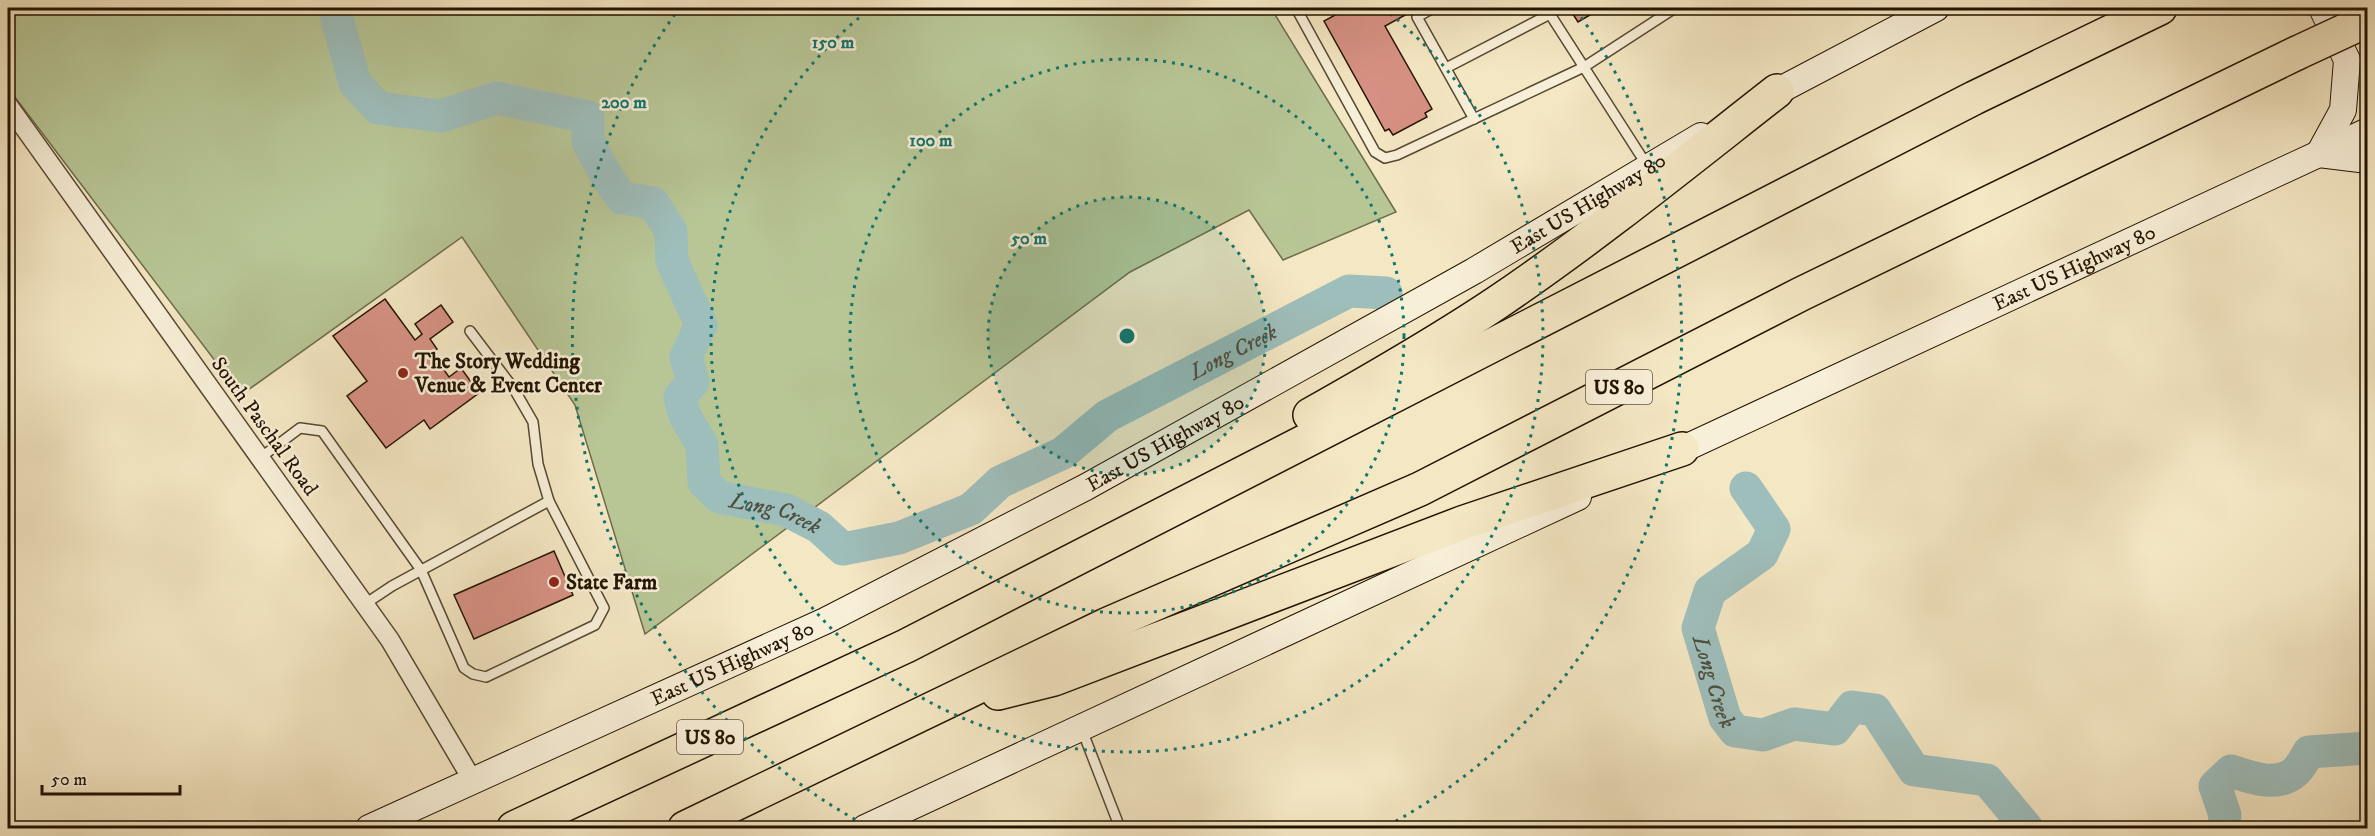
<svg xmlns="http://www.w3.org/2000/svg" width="2375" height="836" font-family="'IM FELL DW Pica',serif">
<rect width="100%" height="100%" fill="#f4e7c3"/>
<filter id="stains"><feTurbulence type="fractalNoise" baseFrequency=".00333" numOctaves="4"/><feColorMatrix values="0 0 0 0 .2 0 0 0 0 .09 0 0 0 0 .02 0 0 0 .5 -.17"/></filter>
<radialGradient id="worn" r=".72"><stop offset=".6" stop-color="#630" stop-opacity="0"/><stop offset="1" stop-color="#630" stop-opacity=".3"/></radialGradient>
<polygon fill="#b8c696" stroke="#6d6c4b" stroke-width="1.5" points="8,8 1271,8 1396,212 1283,260 1249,210 1130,272 645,634 575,405 462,237 241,395 8,88"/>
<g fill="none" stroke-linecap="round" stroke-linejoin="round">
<g stroke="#9ebebb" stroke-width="33">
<path id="s1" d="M334,8L355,83L378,108L441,116L497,98L588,117V142L609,180L622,198L653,203L671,231L672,261L701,325L686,357L693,382L680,397L685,416L702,445L704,482L719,497L786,510L819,527L843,549L899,538L971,509L1000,482L1063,453L1107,416L1349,291L1386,293"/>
<path id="s2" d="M1746,488L1774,529L1762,554L1710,591L1698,628L1725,718L1735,731L1763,735L1794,724L1835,729L1852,707L1875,710L1914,770L1987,780L2027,828"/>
<path d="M2224,828L2225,815L2215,786L2231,771C2250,777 2277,788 2295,772C2301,767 2305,758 2309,752L2368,748"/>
</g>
</g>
<g fill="#d79184" stroke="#221300" stroke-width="1.5">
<polygon points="1336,8 1418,8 1385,26 1432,109 1425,113 1427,117 1393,135 1389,129 1385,131 1324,21 1339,13"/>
<polygon points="1569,8 1602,8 1578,22"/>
<polygon points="385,299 415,340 422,334 415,324 441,305 453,322 430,339 437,349 432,353 449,377 461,368 479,393 430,429 424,420 386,448 347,396 367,381 333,336"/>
<polygon points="554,551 573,595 474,639 454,595"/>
</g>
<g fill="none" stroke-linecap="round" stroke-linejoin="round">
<defs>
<g id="service">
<polyline points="1296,8 1375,152 1385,158 1397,155 1584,67 1675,8"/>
<polyline points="1433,8 1417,17 1474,119"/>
<polyline points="1546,8 1648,167"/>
<polyline points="1446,68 1550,14"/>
<polyline points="260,458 300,428 322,431 421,570 464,668 473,674 486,677 595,625 604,608 549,501 538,464 533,422 514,389 470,331"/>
<polyline points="365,604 392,586 549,501"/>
<polyline points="1082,730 1120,828"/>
</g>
<polyline id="minor" points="8,105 390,640 473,781"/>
<g id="secondary">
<polyline points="1761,100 1936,8"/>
<polyline points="2319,154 2343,110 2347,60 2322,8"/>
<polyline points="2319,154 2368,160"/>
<path id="s3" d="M1666,457L2368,131"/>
<path id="s4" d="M369,828L825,621L1086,487L1474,271L1701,136"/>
<polyline points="865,828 1578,497"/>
</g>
<g id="motorway">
<path d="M1310,415C1374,379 1437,343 1498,302C1594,237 1685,163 1777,91"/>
<polyline points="998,693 1054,679 1462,523 1682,449"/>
<polyline points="514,828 906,646 1974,98 2160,8"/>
<polyline points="685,828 1106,625 1420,489 1801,294 2297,53"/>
</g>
</defs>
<use href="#service" stroke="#564831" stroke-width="12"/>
<use href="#minor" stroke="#564831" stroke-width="21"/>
<use href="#secondary" stroke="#221300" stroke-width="28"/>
<use href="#motorway" stroke="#221300" stroke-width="36"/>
<use href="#service" stroke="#f8efd8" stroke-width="9"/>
<use href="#minor" stroke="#f8efd8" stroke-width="18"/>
<use href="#secondary" stroke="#f8efd8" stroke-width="26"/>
<use href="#motorway" stroke="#f4e7c3" stroke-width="33"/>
<defs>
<polyline id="motorway-bridge" points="2297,53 2368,20"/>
</defs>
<use href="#motorway-bridge" stroke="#221300" stroke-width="36" stroke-linecap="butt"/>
<use href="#motorway-bridge" stroke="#f4e7c3" stroke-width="33"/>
</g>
<circle cx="1127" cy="336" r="139" fill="#0f766e" fill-opacity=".12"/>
<g fill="none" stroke="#0f766e" stroke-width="3" stroke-dasharray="3 6">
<circle cx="1127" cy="336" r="139"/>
<circle cx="1127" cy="336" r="277"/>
<path d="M1383 8A416 416 0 1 1 871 8"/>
<path d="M871 828A555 555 0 0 1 678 10M1576 10A555 555 0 0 1 1383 828"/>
</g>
<g fill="#8f2418" stroke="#f8efd8" stroke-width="2">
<circle cx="403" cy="373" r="6"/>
<circle cx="554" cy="582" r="6"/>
</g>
<g text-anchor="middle" stroke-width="5" stroke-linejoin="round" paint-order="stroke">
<g fill="#f8efd8" stroke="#625541" stroke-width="1.5">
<rect x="1586" y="370" width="66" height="34" rx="4.5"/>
<rect x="677" y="720" width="66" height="34" rx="4.5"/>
</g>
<g font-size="20" font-weight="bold" fill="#221300">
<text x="1619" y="394">US 80</text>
<text x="710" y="744">US 80</text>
</g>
<g font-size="21" fill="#221300" stroke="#f8efd8">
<text dy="7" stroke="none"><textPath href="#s4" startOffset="1371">East US Highway 80</textPath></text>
<text dy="7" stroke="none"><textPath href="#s3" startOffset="450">East US Highway 80</textPath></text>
<text transform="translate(265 426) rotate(54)" y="7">South Paschal Road</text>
<text dy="7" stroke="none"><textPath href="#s4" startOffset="885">East US Highway 80</textPath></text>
<text dy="7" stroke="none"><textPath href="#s4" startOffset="399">East US Highway 80</textPath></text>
</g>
<g font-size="21" font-weight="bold" fill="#221300" stroke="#f8efd8" text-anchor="start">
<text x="415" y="368">The Story Wedding<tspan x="415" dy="24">Venue &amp; Event Center</tspan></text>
<text x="566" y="589">State Farm</text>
</g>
<g font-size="22" font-style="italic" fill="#4d4f41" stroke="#f8efd8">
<text dy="8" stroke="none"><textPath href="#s1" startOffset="1356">Long Creek</textPath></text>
<text dy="8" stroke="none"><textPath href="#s1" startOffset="834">Long Creek</textPath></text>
<text dy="8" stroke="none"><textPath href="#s2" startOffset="236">Long Creek</textPath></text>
</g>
</g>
<circle cx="1127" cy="336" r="9" fill="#0f766e" stroke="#f8efd8" stroke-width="3"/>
<g font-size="18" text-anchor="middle" font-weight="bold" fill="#0f766e" stroke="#f8efd8" stroke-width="5" stroke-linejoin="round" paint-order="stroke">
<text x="833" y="48">150 m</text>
<text x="624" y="108">200 m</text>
<text x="931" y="146">100 m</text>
<text x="1029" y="244">50 m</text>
</g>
<rect width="2375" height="836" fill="none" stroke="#f4e7c3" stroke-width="30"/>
<rect x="9" y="9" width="2357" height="818" fill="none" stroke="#221300" stroke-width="3"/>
<rect x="15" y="15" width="2345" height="806" fill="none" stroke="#221300" stroke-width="1.5"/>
<path d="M42 785v9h138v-9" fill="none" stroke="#221300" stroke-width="3"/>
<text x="51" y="785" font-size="18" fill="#221300" stroke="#f8efd8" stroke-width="4.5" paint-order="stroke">50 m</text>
<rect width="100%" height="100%" filter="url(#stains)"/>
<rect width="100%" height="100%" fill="url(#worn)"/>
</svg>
